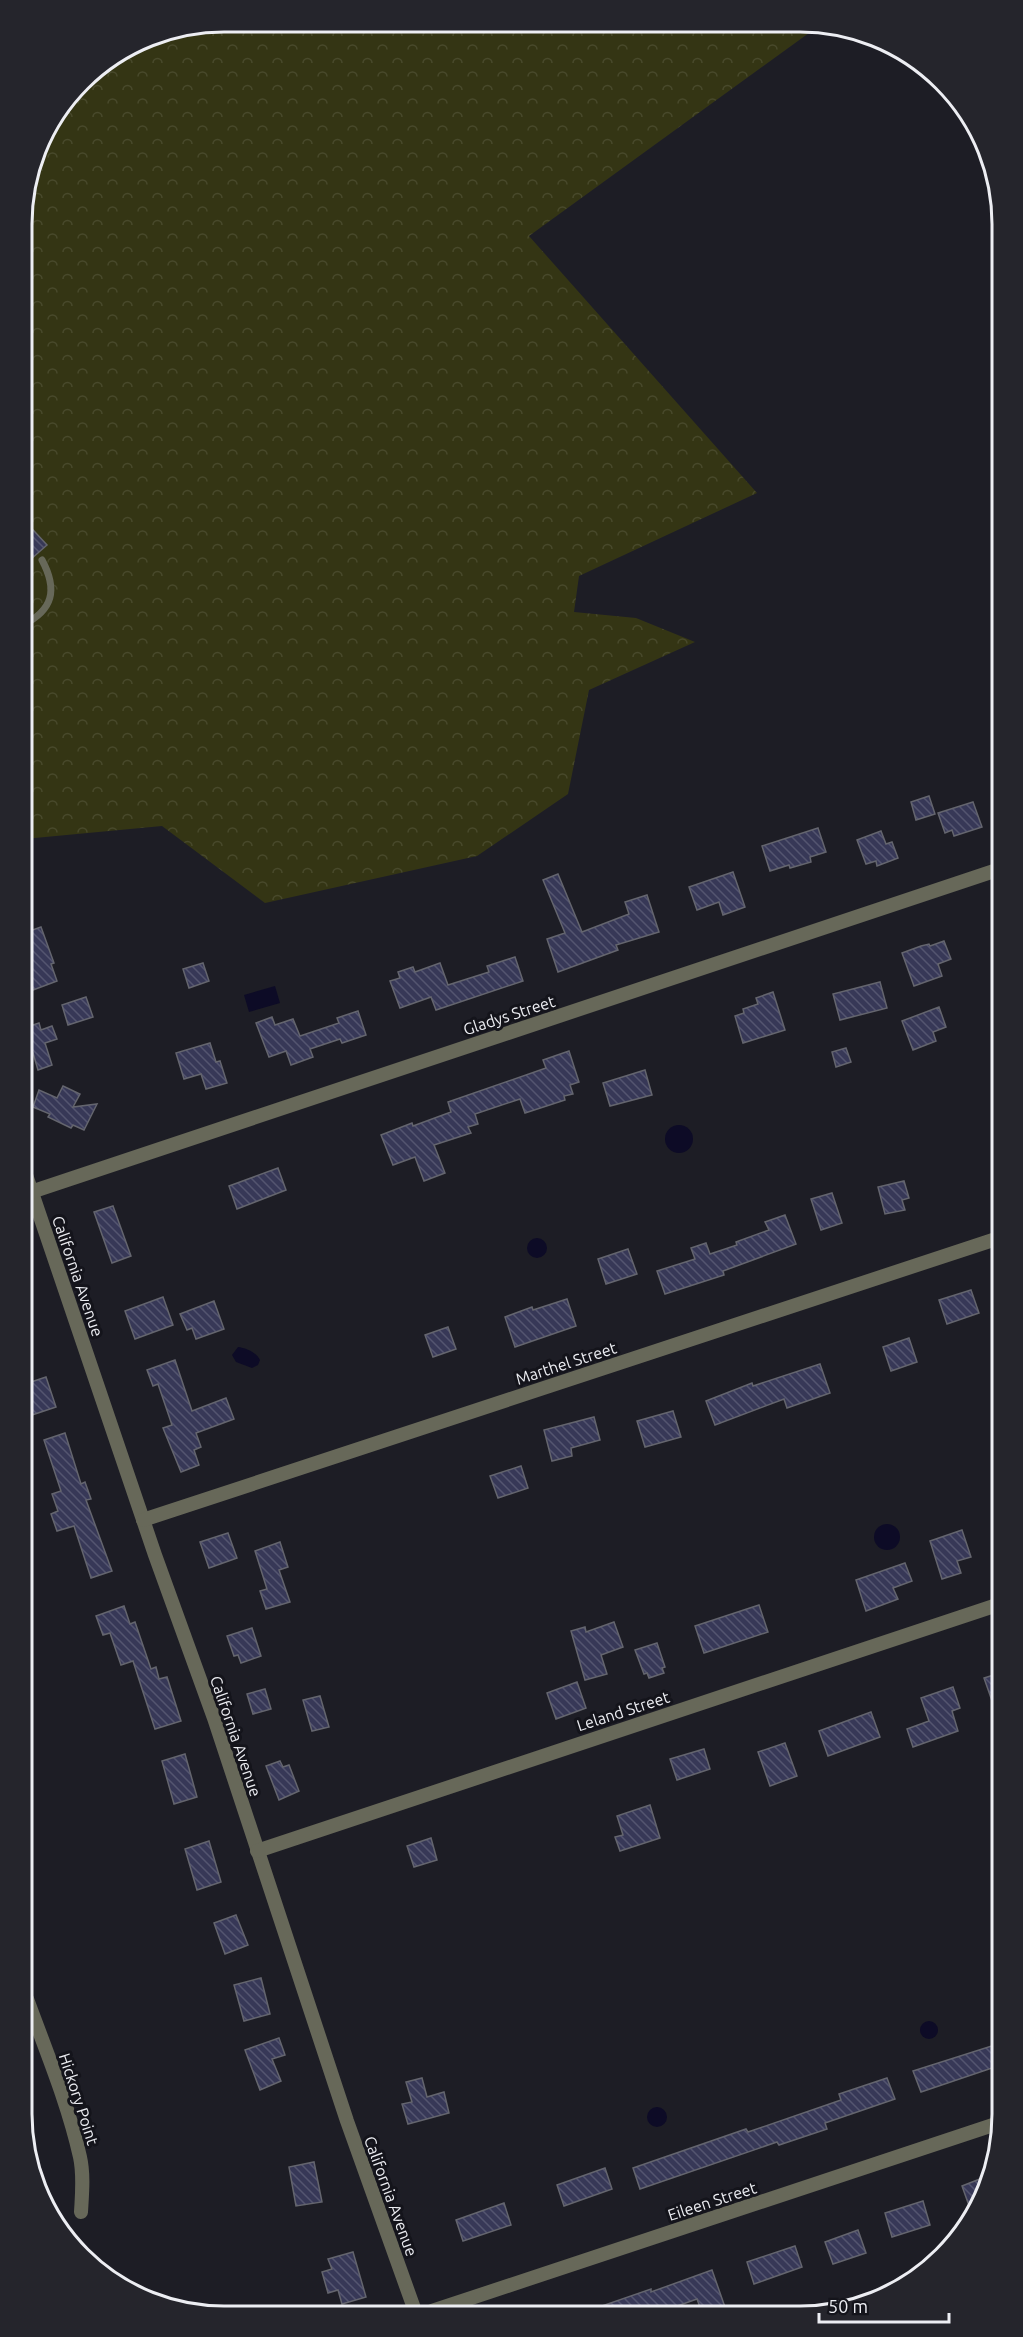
<svg xmlns="http://www.w3.org/2000/svg" width="1023" height="2337" font-family="Ubuntu,sans-serif">
<defs>
<pattern id="forest-crowns" width="20" height="18" patternUnits="userSpaceOnUse" patternTransform="scale(1.5)"><rect width="20" height="18" fill="#343514"/><path d="M2 6a3 3 0 1 1 6 0M12 15a3 3 0 1 1 6 0" fill="none" stroke="#48492b"/></pattern>
<pattern id="building-back-hatch" width="6" height="6" patternUnits="userSpaceOnUse" patternTransform="scale(1.5)"><rect width="6" height="6" fill="#373857"/><path d="M-1 5l2 2M0 0l6 6M5-1l2 2" fill="none" stroke="#545570"/></pattern>
</defs>
<rect width="100%" height="100%" fill="#1d1d25"/>
<polygon fill="url(#forest-crowns)" points="224,21 820,25 529,236 757,493 579,576 574,612 636,618 695,642 589,690 568,794 477,856 265,903 162,826 24,839 21,210 42,134 90,71 146,36"/>
<g fill="#0d0b26">
<polygon points="275,986 280,1003 249,1012 244,995"/>
<circle cx="679" cy="1139" r="14"/>
<circle cx="537" cy="1248" r="10"/>
<path d="M238,1347C246,1348 256,1352 260,1360L258,1365L252,1368L236,1362L232,1355Z"/>
<circle cx="887" cy="1537" r="13"/>
<circle cx="929" cy="2030" r="9"/>
<circle cx="657" cy="2117" r="10"/>
</g>
<g fill="url(#building-back-hatch)" stroke="#64656e" stroke-width="1.5">
<polygon points="22,518 47,545 30,560 23,551"/>
<polygon points="929,796 935,814 916,820 911,802"/>
<polygon points="973,802 982,827 954,836 952,830 945,833 938,813"/>
<polygon points="818,828 826,852 810,857 811,862 790,868 789,865 770,871 762,846"/>
<polygon points="881,831 886,844 892,842 898,858 877,866 876,861 866,864 857,840"/>
<polygon points="733,872 745,907 723,915 719,902 697,910 689,887"/>
<polygon points="558,874 582,932 629,914 625,902 647,895 659,932 616,945 618,950 558,972 547,939 565,933 543,880"/>
<polygon points="41,927 54,963 51,964 57,981 33,990 24,965 24,933"/>
<polygon points="944,941 951,959 938,964 942,976 914,986 902,953 921,946 929,944 930,946"/>
<polygon points="515,957 523,981 436,1010 431,997 400,1008 390,981 400,978 398,972 413,967 415,972 440,963 448,985 489,972 487,966"/>
<polygon points="203,963 209,981 189,988 183,969"/>
<polygon points="880,982 887,1008 840,1020 833,994"/>
<polygon points="773,992 785,1030 743,1043 735,1016 744,1013 743,1009 758,1004 756,998"/>
<polygon points="86,997 93,1017 68,1025 62,1005"/>
<polygon points="939,1007 946,1027 933,1032 936,1041 913,1050 902,1021"/>
<polygon points="358,1011 366,1035 342,1043 340,1039 310,1049 313,1057 291,1065 286,1051 269,1057 256,1023 272,1017 275,1025 293,1019 300,1036 339,1023 337,1018"/>
<polygon points="39,1023 41,1030 52,1026 57,1039 45,1043 52,1065 38,1070 33,1053 24,1055 24,1028"/>
<polygon points="210,1043 216,1062 220,1061 227,1083 206,1089 201,1074 184,1079 176,1053"/>
<polygon points="846,1048 851,1062 836,1067 832,1052"/>
<polygon points="569,1051 579,1082 570,1085 573,1094 564,1096 565,1100 525,1113 520,1099 475,1114 478,1124 468,1127 471,1133 434,1145 445,1173 424,1181 415,1157 393,1165 381,1135 412,1123 413,1126 451,1112 448,1102 546,1068 543,1060"/>
<polygon points="645,1070 652,1095 610,1106 603,1083"/>
<polygon points="63,1086 80,1094 73,1107 97,1104 84,1130 73,1125 71,1128 48,1117 50,1114 33,1107 39,1090 57,1098"/>
<polygon points="278,1168 286,1190 237,1209 229,1186"/>
<polygon points="904,1181 909,1198 902,1200 905,1210 885,1214 878,1187"/>
<polygon points="832,1193 842,1223 821,1230 811,1199"/>
<polygon points="113,1206 131,1256 112,1263 94,1212"/>
<polygon points="785,1215 796,1244 723,1271 724,1275 665,1294 657,1271 695,1259 691,1248 706,1243 710,1254 737,1245 736,1242 769,1230 765,1222"/>
<polygon points="628,1249 637,1274 606,1284 598,1259"/>
<polygon points="971,1290 979,1313 947,1324 939,1300"/>
<polygon points="163,1297 173,1325 135,1339 125,1311"/>
<polygon points="567,1299 576,1326 515,1347 505,1317 532,1307 533,1310"/>
<polygon points="214,1301 224,1329 196,1339 192,1328 187,1330 180,1314"/>
<polygon points="448,1327 456,1349 433,1357 425,1335"/>
<polygon points="909,1338 917,1362 891,1371 883,1347"/>
<polygon points="175,1360 192,1411 226,1398 234,1419 196,1433 201,1447 194,1450 199,1465 181,1472 163,1428 172,1425 158,1384 153,1386 147,1370"/>
<polygon points="820,1364 830,1393 787,1408 784,1399 715,1425 706,1401 752,1383 753,1386"/>
<polygon points="46,1377 56,1407 32,1415 25,1397 25,1384"/>
<polygon points="673,1411 681,1437 645,1447 637,1421"/>
<polygon points="594,1417 600,1440 571,1448 572,1456 552,1461 544,1430"/>
<polygon points="65,1433 81,1484 85,1482 91,1499 86,1500 112,1571 91,1578 74,1526 57,1531 51,1514 58,1511 52,1494 61,1491 44,1440"/>
<polygon points="521,1466 528,1488 498,1498 490,1476"/>
<polygon points="962,1530 971,1557 957,1561 961,1573 942,1579 930,1541"/>
<polygon points="228,1533 237,1558 209,1568 200,1542"/>
<polygon points="280,1542 288,1567 279,1570 290,1602 266,1609 260,1591 267,1589 255,1551"/>
<polygon points="905,1563 912,1581 893,1588 898,1599 866,1611 856,1580"/>
<polygon points="759,1605 768,1632 704,1653 695,1626"/>
<polygon points="124,1606 130,1624 135,1622 151,1669 156,1667 159,1679 167,1677 181,1721 155,1729 133,1661 121,1665 110,1633 103,1635 96,1616"/>
<polygon points="614,1622 623,1647 601,1655 607,1674 585,1680 571,1631 585,1627 586,1632"/>
<polygon points="252,1628 261,1656 241,1663 238,1655 234,1656 227,1636"/>
<polygon points="657,1643 665,1667 662,1668 664,1673 649,1678 647,1673 644,1674 635,1650"/>
<polygon points="1000,1673 1000,1717 998,1718 984,1678"/>
<polygon points="577,1682 586,1708 556,1719 547,1693"/>
<polygon points="953,1687 960,1708 952,1711 958,1731 913,1747 907,1729 929,1721 921,1698"/>
<polygon points="265,1689 271,1709 253,1714 247,1694"/>
<polygon points="320,1696 329,1727 312,1731 303,1700"/>
<polygon points="871,1712 880,1737 828,1756 819,1731"/>
<polygon points="785,1743 797,1776 770,1786 758,1752"/>
<polygon points="704,1749 710,1769 677,1780 670,1759"/>
<polygon points="185,1754 197,1797 174,1804 162,1761"/>
<polygon points="280,1761 283,1767 289,1765 299,1791 279,1800 266,1766"/>
<polygon points="650,1805 660,1838 620,1851 615,1837 623,1835 617,1816"/>
<polygon points="431,1838 437,1860 414,1867 407,1846"/>
<polygon points="209,1841 221,1882 197,1890 185,1849"/>
<polygon points="236,1915 248,1945 225,1954 214,1923"/>
<polygon points="261,1978 270,2014 244,2021 234,1985"/>
<polygon points="279,2038 285,2055 272,2059 281,2081 260,2090 245,2050"/>
<polygon points="1001,2043 1001,2065 921,2092 913,2071"/>
<polygon points="422,2078 427,2097 444,2092 449,2113 408,2124 402,2104 412,2102 406,2082"/>
<polygon points="887,2078 895,2099 825,2123 827,2129 779,2145 777,2142 640,2189 633,2168 746,2129 748,2132 841,2100 839,2094"/>
<polygon points="314,2162 322,2202 296,2206 289,2167"/>
<polygon points="605,2168 612,2189 564,2206 557,2185"/>
<polygon points="990,2175 987,2191 972,2214 962,2186"/>
<polygon points="923,2201 930,2225 892,2237 885,2213"/>
<polygon points="504,2203 511,2225 463,2241 456,2220"/>
<polygon points="858,2230 866,2253 833,2264 825,2242"/>
<polygon points="795,2246 802,2267 754,2284 747,2262"/>
<polygon points="353,2252 366,2297 342,2304 338,2290 328,2293 322,2272 332,2269 328,2259"/>
<polygon points="712,2270 726,2310 701,2310 697,2299 666,2310 596,2310 596,2308 651,2289 651,2292"/>
</g>
<g fill="none" stroke-linecap="round" stroke-linejoin="round">
<g stroke="#676859" stroke-width="7">
<polyline points="23,599 25,607 23,621"/>
<path d="M23,625C53,610 58,590 42,560"/>
</g>
<g stroke="#676859" stroke-width="14">
<polyline points="25,1172 155,1555 214,1718 347,2121 415,2311"/>
<polyline points="31,1192 997,870"/>
<polyline points="143,1520 999,1238"/>
<polyline points="257,1851 1000,1604"/>
<path d="M27,1999C46,2051 68,2103 80,2157C84,2175 82,2194 81,2212"/>
<polyline points="432,2311 1002,2122"/>
</g>
</g>
<g text-anchor="middle" stroke-width="6" stroke-linejoin="round" paint-order="stroke">
<g font-size="16" fill="#edeef3" stroke="#14141b">
<text transform="translate(509 1015) rotate(-18)" y="6">Gladys Street</text>
<text transform="translate(78 1276) rotate(71)" y="6">California Avenue</text>
<text transform="translate(566 1363) rotate(-18)" y="6">Marthel Street</text>
<text transform="translate(623 1711) rotate(-18)" y="6">Leland Street</text>
<text transform="translate(236 1736) rotate(71)" y="6">California Avenue</text>
<text transform="translate(79 2099) rotate(72)" y="6">Hickory Point</text>
<text transform="translate(391 2196) rotate(70)" y="6">California Avenue</text>
<text transform="translate(712 2201) rotate(-18)" y="6">Eileen Street</text>
</g>
</g>
<path d="M0 0H1023V2337H0ZM224 32H800A192 192 0 0 1 992 224V2114A192 192 0 0 1 800 2306H224A192 192 0 0 1 32 2114V224A192 192 0 0 1 224 32Z" fill="#25252c" fill-rule="evenodd"/>
<path fill="none" stroke="#edeef3" stroke-width="3" d="M224 32H800A192 192 0 0 1 992 224V2114A192 192 0 0 1 800 2306H224A192 192 0 0 1 32 2114V224A192 192 0 0 1 224 32Z"/>
<path d="M819 2313v9h130v-9" fill="none" stroke="#edeef3" stroke-width="3"/>
<text x="828" y="2313" font-size="18" fill="#edeef3" stroke="#14141b" stroke-width="4.5" paint-order="stroke">50 m</text>
</svg>
